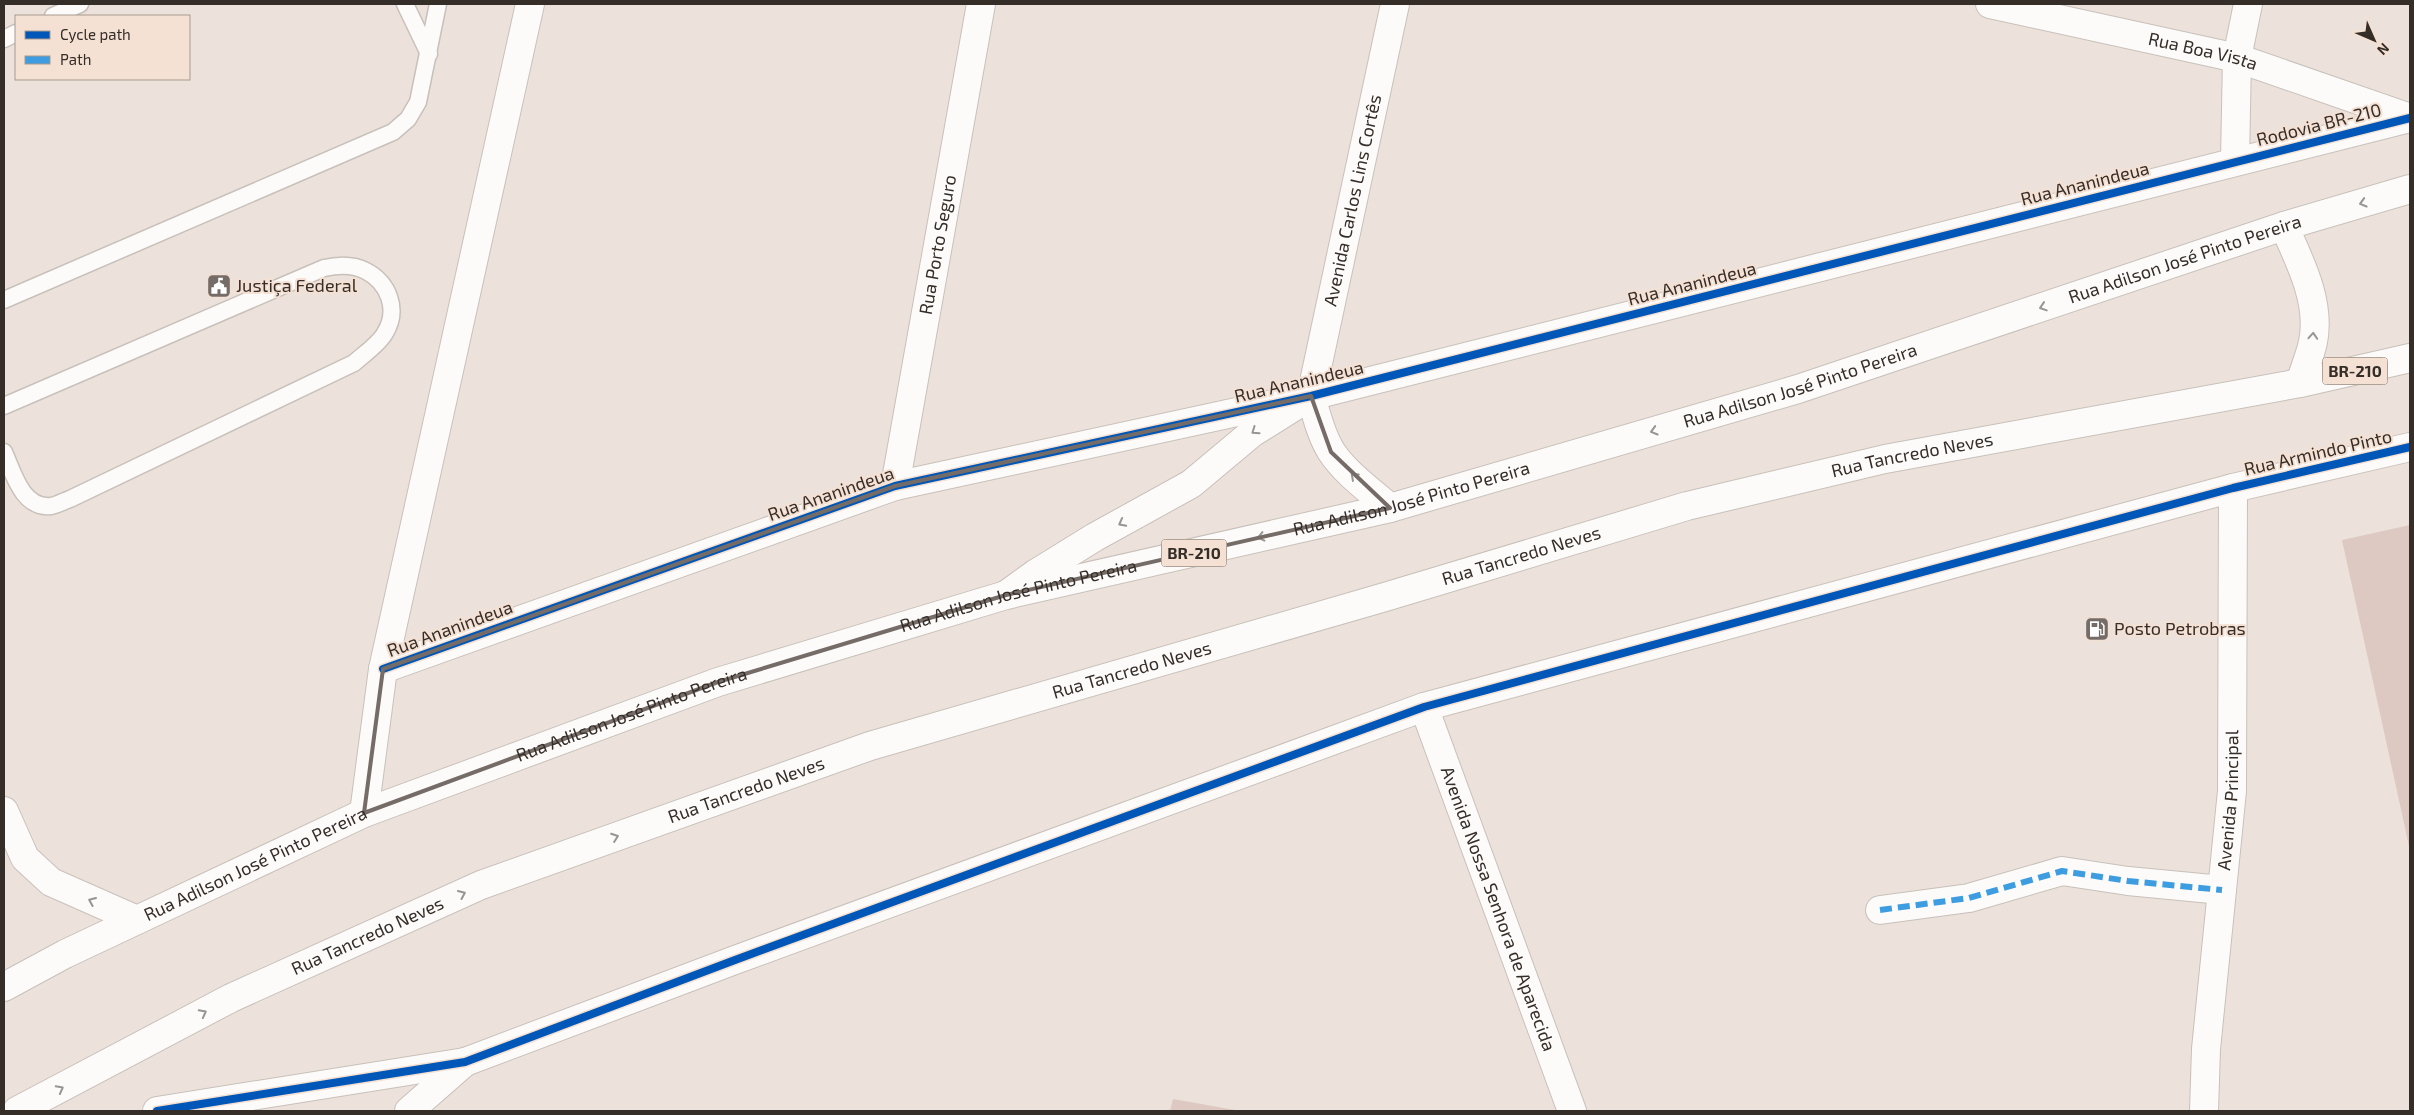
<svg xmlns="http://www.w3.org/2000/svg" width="2414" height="1115" font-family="'Exo 2',sans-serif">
<rect width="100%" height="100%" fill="#ece2db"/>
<g fill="#0003">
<polygon points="2410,526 2410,844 2344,541"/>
<polygon points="1174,1101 1233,1111 1172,1111"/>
</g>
<g fill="#ddc9c2">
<polygon points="2410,525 2410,846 2409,846 2342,540"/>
<polygon points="1173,1099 1235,1110 1235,1111 1170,1111"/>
</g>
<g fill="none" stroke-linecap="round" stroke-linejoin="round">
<defs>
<g id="service">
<polyline points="405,4 429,54"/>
<polyline points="53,16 80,4"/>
<polyline points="4,39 16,33"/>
<polyline points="4,300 393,132 408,119 418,102 438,4"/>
<path d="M4,406L324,268C337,265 353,264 366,271C389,283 399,310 385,333C379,344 364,354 354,363L70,499C64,501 57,505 51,506C22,509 13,472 4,452"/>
</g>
<g id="minor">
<path id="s1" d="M1990,4L2237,58L2410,118"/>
<polyline points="2235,161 2237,58 2248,4"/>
<path id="s2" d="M895,486L981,4"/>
<polyline points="383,669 895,486 1311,396 2410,118"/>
<path id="s3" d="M1424,707L1572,1111"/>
<polyline points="364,813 383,669 530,4"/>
<polyline points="1880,910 1969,898 2062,871 2128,881 2222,890"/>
<polyline points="409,1111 465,1062"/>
<path id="s4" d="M2204,1111L2206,1049L2232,791L2233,488"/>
</g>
<g id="tertiary">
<path id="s5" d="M1390,508C1371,491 1345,473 1331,451C1321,435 1316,414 1311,396L1395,4"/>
<polyline points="1006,595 1035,574 1095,537 1191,484 1252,433 1311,396"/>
<polyline points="157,1111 465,1062 735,960 1424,707 2233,488 2410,447"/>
</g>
<polyline id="secondary" points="4,811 25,858 51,882 137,920"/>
<g id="primary">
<path d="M2284,226C2300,262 2321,302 2313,342C2310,356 2304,370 2300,383"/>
<path id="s6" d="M4,987L65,954L364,813L718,682L1006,595L1390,508L1798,389L2284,226L2410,189"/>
<path id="s7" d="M17,1111L231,998L481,885L870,746L1385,597L1687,506L1885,459L2300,383L2410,358"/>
</g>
</defs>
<use href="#service" stroke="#c8c0ba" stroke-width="19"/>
<use href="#minor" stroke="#c8c0ba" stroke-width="30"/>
<use href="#tertiary" stroke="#c8c0ba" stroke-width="30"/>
<use href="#secondary" stroke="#c8c0ba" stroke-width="30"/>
<use href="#primary" stroke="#c8c0ba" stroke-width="30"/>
<use href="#service" stroke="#fcfbfa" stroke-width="16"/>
<use href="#minor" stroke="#fcfbfa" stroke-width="28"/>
<use href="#tertiary" stroke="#fcfbfa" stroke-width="28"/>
<use href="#secondary" stroke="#fcfbfa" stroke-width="28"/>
<use href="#primary" stroke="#fcfbfa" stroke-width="28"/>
<polyline stroke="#3e9de0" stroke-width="6" stroke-dasharray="12 6" stroke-linecap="butt" points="1880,910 1969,898 2062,871 2128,881 2222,890"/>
<defs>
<g id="cycleway">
<polyline points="383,669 895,486 1311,396 2410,118"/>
<polyline points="157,1111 465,1062 735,960 1424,707 2233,488 2410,447"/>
</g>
</defs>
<use href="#cycleway" stroke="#f4e1d3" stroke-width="11"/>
<use href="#cycleway" stroke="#0057b8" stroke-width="8"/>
</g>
<defs><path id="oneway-chevron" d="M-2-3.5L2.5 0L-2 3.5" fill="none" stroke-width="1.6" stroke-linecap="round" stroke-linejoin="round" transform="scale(1.25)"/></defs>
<g stroke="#989491">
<use href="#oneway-chevron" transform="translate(2363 203) rotate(164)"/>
<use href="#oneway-chevron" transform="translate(2043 307) rotate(162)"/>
<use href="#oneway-chevron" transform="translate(2313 336) rotate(-86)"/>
<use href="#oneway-chevron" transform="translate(1255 431) rotate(145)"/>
<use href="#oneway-chevron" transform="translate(1654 431) rotate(164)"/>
<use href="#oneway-chevron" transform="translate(1354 476) rotate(-138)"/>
<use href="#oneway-chevron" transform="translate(1122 523) rotate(152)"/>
<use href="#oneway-chevron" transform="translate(1261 537) rotate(167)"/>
<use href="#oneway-chevron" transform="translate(615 837) rotate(-20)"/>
<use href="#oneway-chevron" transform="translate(462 894) rotate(-24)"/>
<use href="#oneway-chevron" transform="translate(92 901) rotate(-157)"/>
<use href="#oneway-chevron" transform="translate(203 1013) rotate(-28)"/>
<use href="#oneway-chevron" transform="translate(60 1089) rotate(-28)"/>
</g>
<path fill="none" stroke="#756c67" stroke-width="4" stroke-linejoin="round" d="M1311,396L1331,452L1390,508L1006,595L718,682L364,813L383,669L895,486Z"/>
<defs>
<symbol id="civic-square" viewBox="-11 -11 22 22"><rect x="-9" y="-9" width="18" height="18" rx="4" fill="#756c67" stroke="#f4e1d3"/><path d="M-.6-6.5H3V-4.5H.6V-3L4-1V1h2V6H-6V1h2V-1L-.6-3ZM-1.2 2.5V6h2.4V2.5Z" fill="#fff"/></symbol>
<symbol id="fuel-square" viewBox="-11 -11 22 22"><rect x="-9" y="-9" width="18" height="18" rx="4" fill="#756c67" stroke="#f4e1d3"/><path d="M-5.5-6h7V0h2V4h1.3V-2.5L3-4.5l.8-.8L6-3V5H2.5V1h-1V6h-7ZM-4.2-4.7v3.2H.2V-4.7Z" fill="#fff"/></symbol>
</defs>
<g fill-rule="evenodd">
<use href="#civic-square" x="205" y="272" width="28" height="28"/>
<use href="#fuel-square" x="2083" y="615" width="28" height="28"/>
</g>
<g text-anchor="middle" stroke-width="4" stroke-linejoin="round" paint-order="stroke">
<g fill="#f4e1d3" stroke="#6e635b" stroke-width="1">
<rect x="2322.5" y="357.5" width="65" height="27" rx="4"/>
<rect x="1161.5" y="539.5" width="65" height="27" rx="4"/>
</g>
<g font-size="16" font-weight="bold" fill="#352d28">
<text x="2355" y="377">BR-210</text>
<text x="1194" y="559">BR-210</text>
</g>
<g font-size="18" fill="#352d28" stroke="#f4e1d3">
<text dy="6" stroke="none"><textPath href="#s1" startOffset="218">Rua Boa Vista</textPath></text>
<text transform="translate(2319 125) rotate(-14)" y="6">Rodovia BR-210</text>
<text transform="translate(2085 184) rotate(-14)" y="6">Rua Ananindeua</text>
<text dy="6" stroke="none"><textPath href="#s5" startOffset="341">Avenida Carlos Lins Cortês</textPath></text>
<text dy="6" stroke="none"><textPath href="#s2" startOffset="245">Rua Porto Seguro</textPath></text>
<text dy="6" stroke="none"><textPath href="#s6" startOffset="2305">Rua Adilson José Pinto Pereira</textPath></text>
<text transform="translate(1692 284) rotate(-14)" y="6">Rua Ananindeua</text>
<text transform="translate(1299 382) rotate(-13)" y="6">Rua Ananindeua</text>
<text dy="6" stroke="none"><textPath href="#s6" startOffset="1900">Rua Adilson José Pinto Pereira</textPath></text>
<text transform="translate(2318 453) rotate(-13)" y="6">Rua Armindo Pinto</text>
<text dy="6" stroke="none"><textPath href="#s7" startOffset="2012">Rua Tancredo Neves</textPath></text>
<text transform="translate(831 494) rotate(-19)" y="6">Rua Ananindeua</text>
<text dy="6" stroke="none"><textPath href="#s6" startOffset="1495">Rua Adilson José Pinto Pereira</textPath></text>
<text dy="6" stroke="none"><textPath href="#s7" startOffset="1608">Rua Tancredo Neves</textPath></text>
<text dy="6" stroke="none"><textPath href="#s6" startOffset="1090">Rua Adilson José Pinto Pereira</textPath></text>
<text transform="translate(450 629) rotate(-20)" y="6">Rua Ananindeua</text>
<text dy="6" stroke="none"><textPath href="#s7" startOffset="1202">Rua Tancredo Neves</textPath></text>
<text dy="6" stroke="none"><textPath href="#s6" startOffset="685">Rua Adilson José Pinto Pereira</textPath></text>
<text dy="6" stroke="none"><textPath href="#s7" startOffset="798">Rua Tancredo Neves</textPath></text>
<text dy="6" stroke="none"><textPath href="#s4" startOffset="312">Avenida Principal</textPath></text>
<text dy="6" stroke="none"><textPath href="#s6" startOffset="280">Rua Adilson José Pinto Pereira</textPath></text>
<text dy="6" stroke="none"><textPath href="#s3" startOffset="215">Avenida Nossa Senhora de Aparecida</textPath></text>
<text dy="6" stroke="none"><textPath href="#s7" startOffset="392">Rua Tancredo Neves</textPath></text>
</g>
<g font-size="18" fill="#352d28" stroke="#f4e1d3" text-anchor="start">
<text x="236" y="292">Justiça Federal</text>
<text x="2114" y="635">Posto Petrobras</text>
</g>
</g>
<rect width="2414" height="1115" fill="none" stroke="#352d28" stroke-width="10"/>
<rect x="15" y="15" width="175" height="65" fill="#f4e1d3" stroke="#a8998f"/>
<rect x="25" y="31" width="25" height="8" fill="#0057b8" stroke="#a8998f"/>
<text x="60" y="40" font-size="15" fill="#352d28">Cycle path</text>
<rect x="25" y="56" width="25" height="8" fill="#3e9de0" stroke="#a8998f"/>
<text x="60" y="65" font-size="15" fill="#352d28">Path</text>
<g transform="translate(2374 40) rotate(135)" stroke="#f4e1d3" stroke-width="4" paint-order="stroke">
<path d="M0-4L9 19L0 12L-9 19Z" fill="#352d28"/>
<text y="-8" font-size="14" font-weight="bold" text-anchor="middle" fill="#352d28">N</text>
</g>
</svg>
